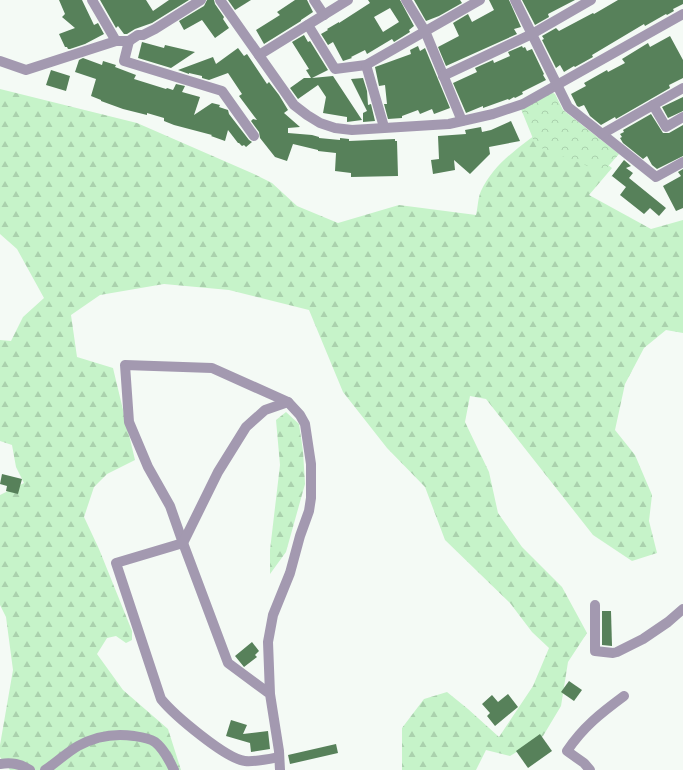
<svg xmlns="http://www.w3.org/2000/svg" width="683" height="770" font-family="Georgia,serif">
<defs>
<pattern id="forest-firs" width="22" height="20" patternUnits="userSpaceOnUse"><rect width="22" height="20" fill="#c6f3c9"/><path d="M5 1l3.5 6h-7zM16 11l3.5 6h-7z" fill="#aad1ad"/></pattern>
<pattern id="park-crowns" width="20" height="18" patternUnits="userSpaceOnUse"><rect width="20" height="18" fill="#c6f3c9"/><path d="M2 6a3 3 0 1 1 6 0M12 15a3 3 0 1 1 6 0" fill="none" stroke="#aad1ad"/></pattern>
</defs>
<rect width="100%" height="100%" fill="#f4faf5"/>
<g fill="url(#forest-firs)">
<path d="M0,89L137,123L254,174L272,183L297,206L338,223L399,205L476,215C478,207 478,197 481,191C495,161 526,142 552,123L612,168L589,195L651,229L683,220V333L666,330L644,348L625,384L615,430L635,455L652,495L649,521L657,553L632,561L593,535L486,399L470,396L465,422L489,472L498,513L522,547L562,587L587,633L568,662L561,706L543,736L510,756L486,750L476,770H402V728L424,699L447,692L468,709L499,737L533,686L549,648L532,632L510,603L445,540L425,487L387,448L343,392L309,310L229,290L164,284L100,295L71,315L77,357L113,368L135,460L107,474L94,487L84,517L99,549L132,631V640L126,643L116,636L107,638L97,654L123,690L168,729L181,770H10L0,757V745L13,670L6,617L0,605V495L24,483L16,467L12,445L0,441V340L11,341L23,317L44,298L17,249L0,234Z"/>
<polygon points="286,412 299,424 303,451 305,484 286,552 270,574 270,550 280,465 276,420"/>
</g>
<polygon fill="url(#park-crowns)" points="551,92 555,94 563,110 619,154 603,172 536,146 521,109"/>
<g fill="#57815a" fill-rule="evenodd">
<polygon points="59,0 82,0 94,25 98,23 104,34 85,44 70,49 68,49 67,47 65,47 59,34 75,28 62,17 65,14"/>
<polygon points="100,0 146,0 153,11 169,0 189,0 152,23 135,29 127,34 124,34 118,26 116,28"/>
<polygon points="207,0 214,0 215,4 224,17 223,19 229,28 215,38 202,20 184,30 179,21 204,6"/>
<polygon points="228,0 251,0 235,10"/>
<polygon points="295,0 307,0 313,12 301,20 301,21 264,44 256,30 280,15 277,12"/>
<path d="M368,0H400L414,26L409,30L410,32L394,42L392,39L367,54L365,50L351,57L352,58L343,61L333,42L328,45L321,34L328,30L327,29L339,22V23L370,3ZM390,8L399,22L383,32L374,17Z"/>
<polygon points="414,0 460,0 462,3 439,16 426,21"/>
<polygon points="489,0 509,0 521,27 514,29 517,34 446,66 438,47 459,36 453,23 468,14 472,22 494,10"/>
<polygon points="522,0 575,0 548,14 549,17 535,25"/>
<polygon points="618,0 683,0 683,4 673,9 674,11 667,15 666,14 645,26 644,24 592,55 593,57 575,67 574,66 564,72 560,65 556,68 542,40 544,39 542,36 556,28 559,31 593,13 594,14"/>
<polygon points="304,35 308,42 310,41 328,70 312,78 333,76 362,120 347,122 347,117 323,113 326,97 318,85 298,99 290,88 304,78 311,78 306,70 309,69 292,42"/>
<polygon points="670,36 683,60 683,78 669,85 670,88 616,119 615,117 601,125 590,116 584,105 579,107 577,106 571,94 586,86 584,83 607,70 608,72 625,63 622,59 648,43 650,47"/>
<polygon points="142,42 164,48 165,45 195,52 171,68 138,58"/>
<polygon points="418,46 420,51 425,48 450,108 434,114 432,109 420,114 418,110 402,116 402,118 388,119 384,104 387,104 385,85 379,86 375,67 411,54 410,50"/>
<polygon points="522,46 523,48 525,47 527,51 532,49 544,74 543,75 546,80 522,92 523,94 515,98 514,97 509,100 508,99 483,108 483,106 466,113 453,83 477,72 475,68 493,60 494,63 510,56 508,52"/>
<polygon points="238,48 244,56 247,54 267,84 269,82 279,95 288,110 284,113 300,127 288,128 288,133 312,135 319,137 319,138 340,140 340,138 349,139 349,141 395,139 395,141 397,141 398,176 351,177 351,173 335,171 336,153 318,151 318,150 293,144 287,161 275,157 260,138 259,132 251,121 253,119 257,120 239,96 242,94 228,73 209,80 202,78 202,76 189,73 189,74 178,70 213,57 216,64"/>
<polygon points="83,58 102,65 103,61 116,65 115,67 136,75 134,79 166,89 167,88 173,90 176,84 185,86 182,92 200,97 194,115 212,103 220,105 219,107 228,110 229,114 249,140 252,142 246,147 244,145 242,146 239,143 238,143 228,130 225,141 211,136 212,135 174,125 164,121 164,118 147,113 147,115 123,109 101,101 101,100 91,96 96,79 75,72 79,60"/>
<polygon points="51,70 70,76 66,91 46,85"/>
<polygon points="363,78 367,91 368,105 371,104 375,121 363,122 363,113 367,111 351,79"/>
<polygon points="683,97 683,111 668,118 662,107"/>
<polygon points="651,114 663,133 669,133 683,125 683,156 657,169 652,165 647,156 643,159 623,143 620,138 622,137 620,134 624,132 623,130"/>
<polygon points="511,121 520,141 489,147 490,154 470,174 454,160 455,170 433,174 431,160 439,159 438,136 466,134 465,130 481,127 482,132 491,130"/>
<polygon points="624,160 631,166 626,168 633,173 629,178 666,208 659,216 650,208 644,214 620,195 626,187 612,176 611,177"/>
<polygon points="683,169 683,208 676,211 663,186 681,176 678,172"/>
<polygon points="2,474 22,479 18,494 6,491 7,486 0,484"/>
<polygon points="602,611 611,611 612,646 602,645"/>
<polygon points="252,642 259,651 255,655 257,657 244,667 235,656"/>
<polygon points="569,681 582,690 574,701 561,692"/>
<polygon points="508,694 518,707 495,726 487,716 490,713 482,704 492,695 498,702"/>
<polygon points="231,720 247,725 243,734 268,731 270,749 251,752 250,743 226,736"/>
<polygon points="540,734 552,751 528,768 516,751"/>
<polygon points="336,744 338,753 290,764 288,755"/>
</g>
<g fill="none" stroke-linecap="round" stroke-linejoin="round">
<g stroke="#a399b0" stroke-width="10">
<polyline points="92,0 116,41 129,41 138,35 143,35 155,29 201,0"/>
<polyline points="220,0 294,105 307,115 320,123 335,128 352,130 449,124 493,114 523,104 683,14"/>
<polyline points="314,0 324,15"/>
<polyline points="406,0 425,31 462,121"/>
<polyline points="515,0 568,107 656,177 683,162"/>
<polyline points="308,25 335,69 366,65 480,0"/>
<polyline points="129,41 124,61 222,91 254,136"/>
<polyline points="259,55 348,0"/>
<polyline points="0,61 26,70 116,41"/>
<polyline points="366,65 384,127"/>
<polyline points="443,76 532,34 591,0"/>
<polyline points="653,105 666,127 683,117"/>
<polyline points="602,134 683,88"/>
<polyline points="595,605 595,651 613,653 617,652 643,639 668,622 683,609"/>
<polyline points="270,694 228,663 183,543 170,506 148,467 129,422 125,365 212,368 288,402 300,415 305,424 311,464 311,498 309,511 300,536 290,573 273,615 268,642 270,694 279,751 280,770"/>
<path d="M279,757C269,759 256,762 245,761C226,759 174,715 161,699L116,563L183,543L218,472L246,427L265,410L288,402"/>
<path d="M0,764C12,762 20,764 30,770"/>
<path d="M45,770C56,763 66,753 78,746C96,736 114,733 134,736C141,737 149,738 155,742C164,749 169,760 174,770"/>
<path d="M590,770L584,763L567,751C583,727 601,713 624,696"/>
</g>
</g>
</svg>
